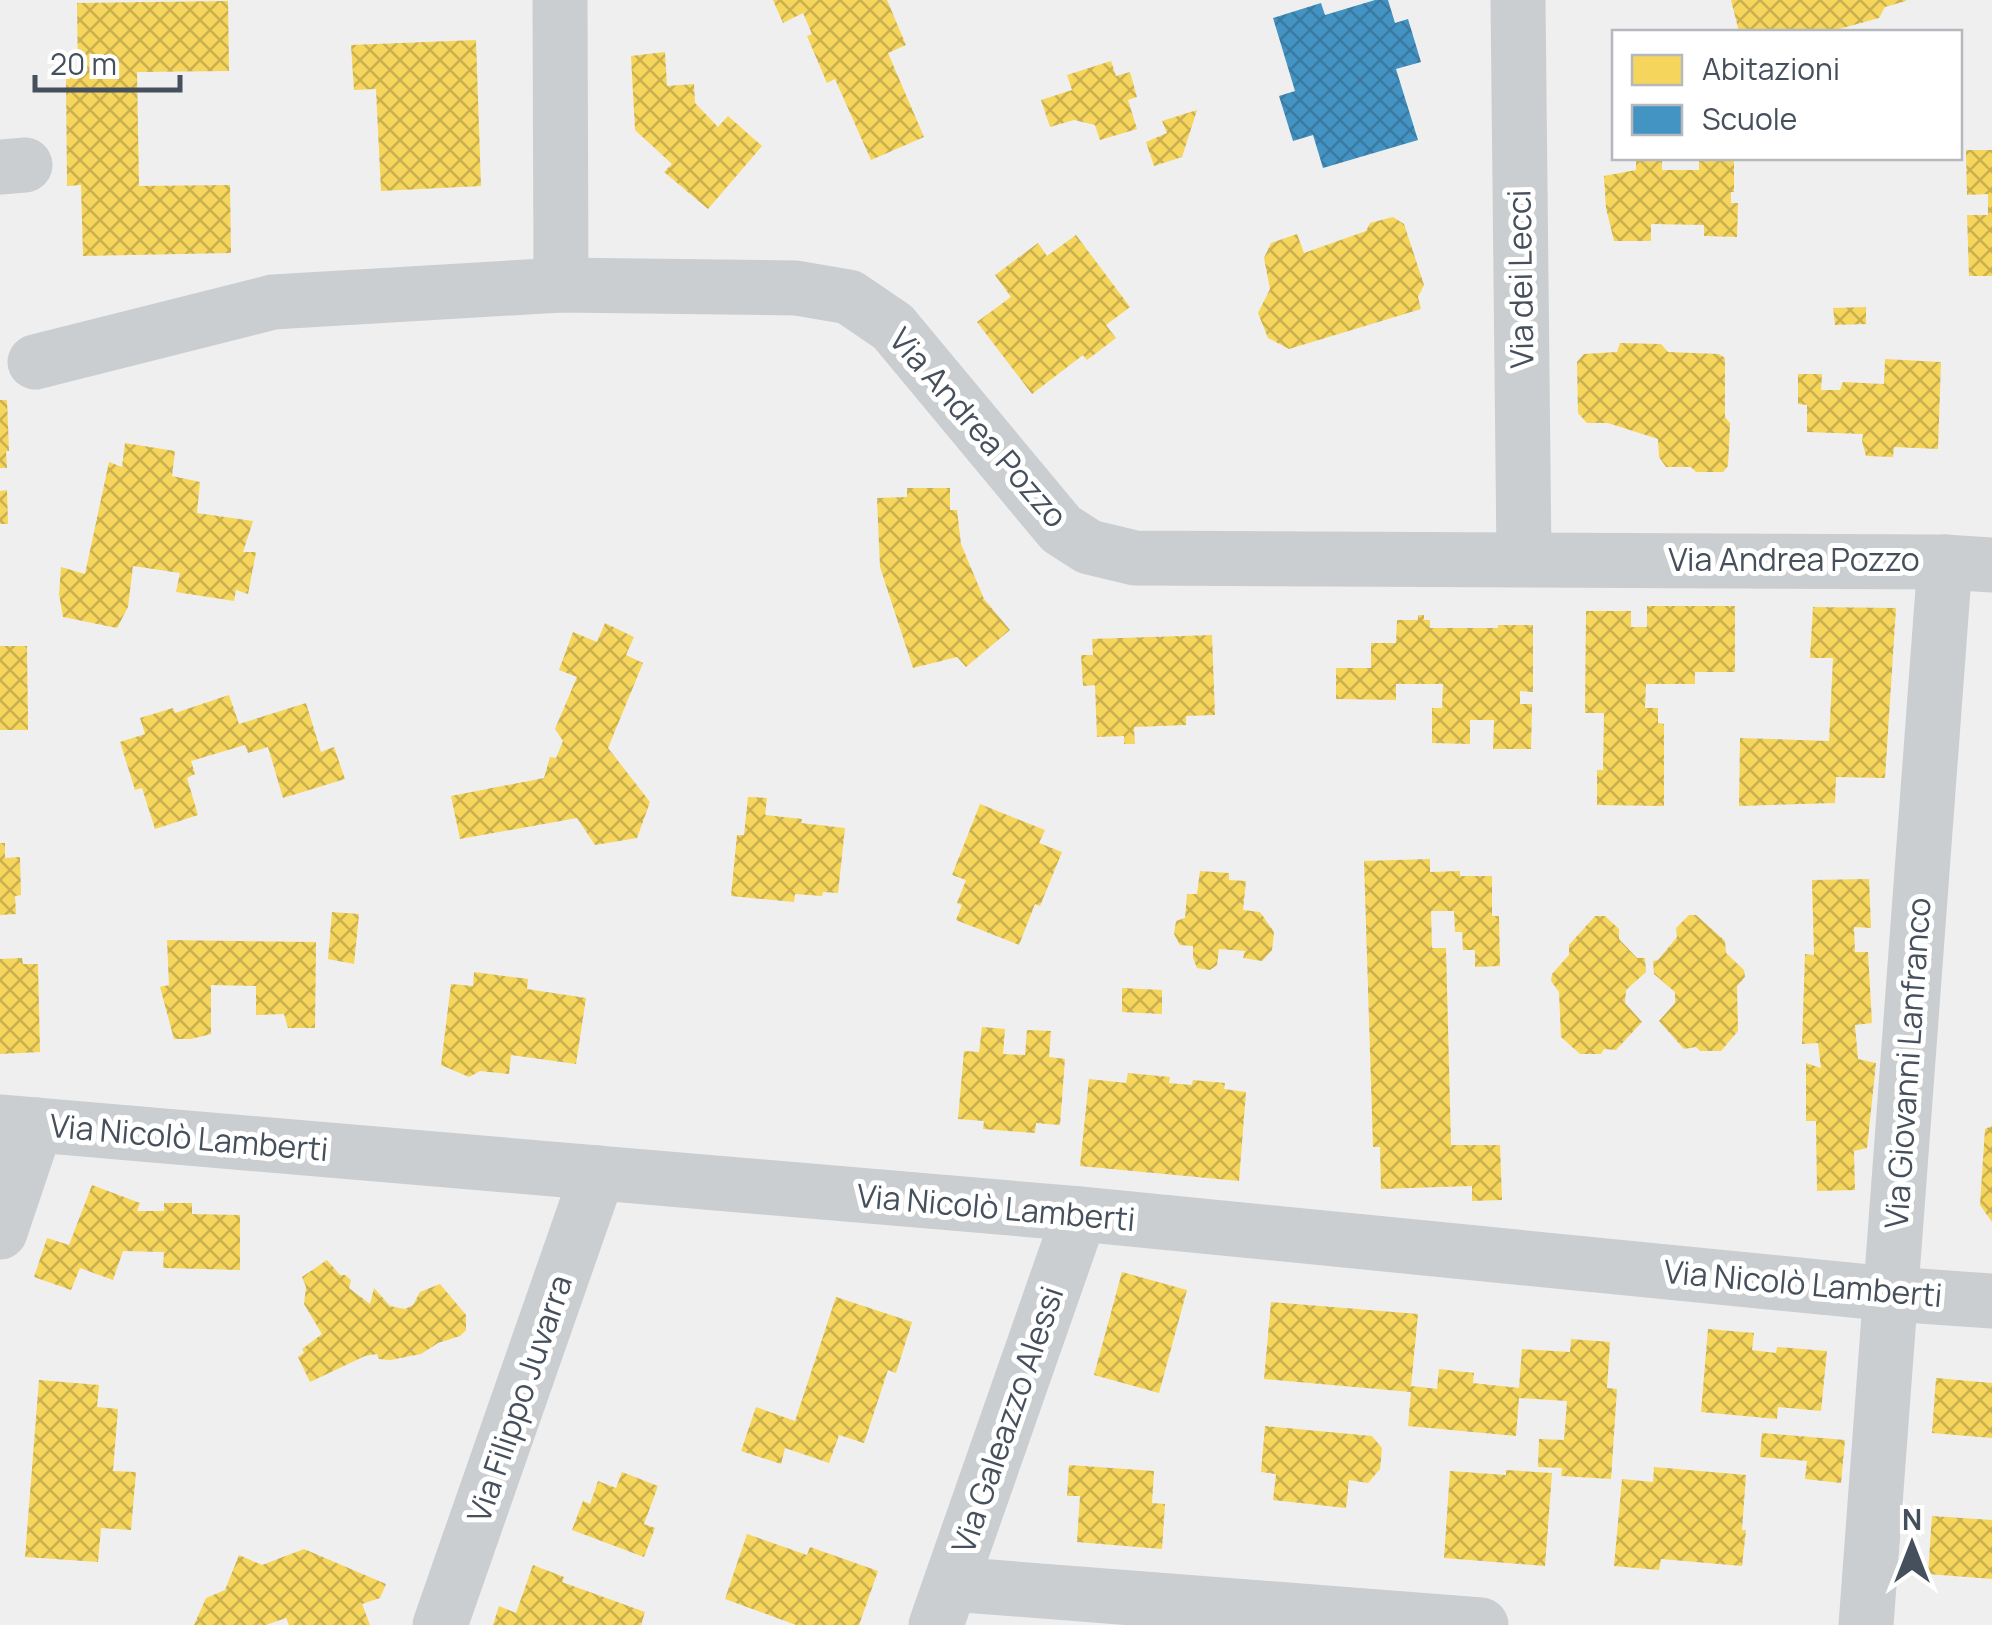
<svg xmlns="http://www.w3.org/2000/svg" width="1992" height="1625" font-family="Manrope,sans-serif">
<defs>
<pattern id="homes-cross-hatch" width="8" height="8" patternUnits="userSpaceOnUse" patternTransform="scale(2.5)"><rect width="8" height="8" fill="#f6d55c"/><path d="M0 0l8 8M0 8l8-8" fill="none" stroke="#c9af4f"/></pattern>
<pattern id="schools-cross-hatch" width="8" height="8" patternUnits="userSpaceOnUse" patternTransform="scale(2.5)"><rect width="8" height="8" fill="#4393c3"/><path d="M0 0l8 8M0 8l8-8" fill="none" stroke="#3a7aa2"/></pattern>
</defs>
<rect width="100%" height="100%" fill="#f0efef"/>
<g fill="url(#homes-cross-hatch)">
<polygon points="773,0 887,0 906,45 888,53 924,137 871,160 835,79 827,83 807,36 812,34 803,13 783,23"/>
<polygon points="1731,0 1906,0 1906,1 1885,7 1879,18 1828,32 1814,32 1813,31 1739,32"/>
<polygon points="228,1 229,71 137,72 139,186 230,185 231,253 83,256 81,185 67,186 66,76 78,76 77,3"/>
<polygon points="476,40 481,186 381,191 376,89 354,90 351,45"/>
<polygon points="665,52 667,86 694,84 695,103 718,127 728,116 762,146 708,209 664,172 672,164 635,130 631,56"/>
<polygon points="1111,61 1116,76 1130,72 1137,97 1128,100 1137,129 1100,140 1095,125 1074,120 1050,127 1041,100 1072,90 1067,75"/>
<polygon points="1197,110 1182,157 1154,166 1146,142 1167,133 1162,121"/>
<polygon points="1966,150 1992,150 1992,276 1969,276 1967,215 1988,215 1988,194 1967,195"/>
<polygon points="1636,158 1662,158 1662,170 1699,170 1699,158 1734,159 1734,192 1731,192 1731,203 1738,203 1737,237 1704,236 1704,225 1651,224 1651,241 1614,241 1606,208 1604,176 1636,170"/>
<polygon points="1393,217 1404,224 1424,285 1418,297 1421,309 1289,349 1268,338 1258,313 1270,289 1264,258 1271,243 1297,234 1304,253 1366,231 1370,223"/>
<polygon points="1076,235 1130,307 1106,325 1116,338 1087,360 1083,355 1032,394 977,322 1011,297 995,275 1038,243 1047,256"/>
<polygon points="1866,307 1866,324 1835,325 1833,308"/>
<polygon points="1620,343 1661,344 1668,352 1719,354 1725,358 1725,417 1730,423 1728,466 1723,472 1696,472 1691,467 1666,467 1659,457 1658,439 1608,423 1587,423 1578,413 1577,362 1584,354 1617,352"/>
<polygon points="1885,359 1941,362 1938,449 1894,447 1893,457 1866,456 1862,441 1863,434 1807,432 1807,405 1798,404 1798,374 1822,374 1821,390 1840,390 1843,382 1884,384"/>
<polygon points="0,400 7,400 9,451 6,451 7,468 0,468"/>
<polygon points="125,443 175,451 172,476 200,482 197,513 253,521 243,552 256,552 248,594 236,590 234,601 176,592 180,573 133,566 128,607 117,628 63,617 59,594 61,567 85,574 109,462 122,467"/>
<polygon points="907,488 950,488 950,510 957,510 961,544 984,599 1010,630 966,667 957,657 913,668 880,567 877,498 907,497"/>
<polygon points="7,490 8,524 0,524 0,491"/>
<polygon points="1647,606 1735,606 1735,672 1695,672 1695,684 1646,684 1645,708 1658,708 1658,723 1664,724 1664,806 1597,805 1597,770 1603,770 1604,713 1585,713 1586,611 1631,611 1631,627 1647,627"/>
<polygon points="1813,607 1896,608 1885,778 1836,777 1835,803 1739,806 1740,738 1829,741 1833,658 1810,658"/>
<polygon points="1418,615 1424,615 1424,620 1430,620 1430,628 1498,628 1498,625 1533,625 1533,692 1520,691 1520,704 1532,704 1531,749 1493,749 1494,720 1470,720 1470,744 1432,743 1432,708 1442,708 1443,684 1396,684 1396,700 1336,699 1336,668 1371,668 1371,643 1396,643 1397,620 1418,620"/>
<polygon points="605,623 634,637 626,655 643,663 608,748 650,802 637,838 595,845 577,818 460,839 451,796 544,778 550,757 556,758 563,741 555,729 577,677 559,670 573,632 597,642"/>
<polygon points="1212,635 1215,715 1186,716 1186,725 1134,727 1135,744 1124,744 1124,736 1097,737 1095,685 1083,686 1081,655 1093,655 1092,639"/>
<polygon points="0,646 27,646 28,730 0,730"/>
<polygon points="229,695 239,724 306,703 321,752 334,747 345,779 283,798 268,747 248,753 245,745 191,761 195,774 187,778 198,815 155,829 142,788 135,790 120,742 145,734 140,718 173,708 175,713"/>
<polygon points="748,797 767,798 765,815 802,819 801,823 845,828 838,893 823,892 822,896 795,894 794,902 731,896 737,835 744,835"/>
<polygon points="980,804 1045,830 1039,843 1062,852 1040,906 1035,904 1019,945 956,920 962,905 957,903 966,880 952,875"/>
<polygon points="0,843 5,843 5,858 20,857 21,895 15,896 16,914 0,915"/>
<polygon points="1430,859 1430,872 1460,871 1460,876 1492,876 1492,916 1499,916 1500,966 1475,967 1475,950 1463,950 1462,932 1455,932 1454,911 1431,911 1432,948 1446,948 1451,1145 1500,1145 1502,1200 1472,1201 1472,1186 1381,1189 1380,1147 1373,1147 1364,861"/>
<polygon points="1200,871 1229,873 1229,880 1246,881 1243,910 1260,912 1274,932 1272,950 1262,961 1243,958 1245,951 1219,949 1217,965 1210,970 1197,968 1193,958 1193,946 1180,945 1174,934 1176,921 1185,918 1187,894 1197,894"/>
<polygon points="1869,879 1871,928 1854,927 1855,952 1868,952 1872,1023 1855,1025 1858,1059 1876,1063 1867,1148 1854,1151 1855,1190 1817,1191 1816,1121 1806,1121 1806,1063 1821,1068 1818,1043 1802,1044 1805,954 1814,955 1812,880"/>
<polygon points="332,912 359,914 354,964 328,959"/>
<polygon points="1689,915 1696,915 1725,941 1726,953 1744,970 1745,977 1737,986 1738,1031 1721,1051 1700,1051 1696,1047 1684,1049 1659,1021 1675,1003 1675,992 1654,974 1653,961 1658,960 1677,937 1676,928"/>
<polygon points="1595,916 1605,916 1619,929 1619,939 1637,958 1645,958 1646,972 1626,990 1625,1003 1642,1022 1616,1050 1604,1049 1601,1054 1580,1054 1561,1037 1559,992 1551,981 1552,974 1569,955 1569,945"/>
<polygon points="167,940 316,942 315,1028 288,1028 284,1014 256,1015 256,986 211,985 211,1034 191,1039 174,1039 160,987 169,985"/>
<polygon points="22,958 23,964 38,964 40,1052 0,1054 0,959"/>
<polygon points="474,972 528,979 527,989 586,998 576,1064 511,1055 509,1074 480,1071 469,1077 441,1065 451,984 473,986"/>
<polygon points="1122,988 1162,990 1162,1014 1122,1012"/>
<polygon points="982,1027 1005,1029 1003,1054 1025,1055 1027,1030 1051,1031 1049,1057 1065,1059 1060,1125 1036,1123 1035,1133 983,1129 984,1121 958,1119 964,1051 979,1052"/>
<polygon points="1128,1073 1170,1077 1169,1083 1192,1085 1193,1080 1225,1083 1224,1089 1246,1092 1239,1181 1080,1166 1089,1079 1126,1083"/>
<polygon points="1992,1126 1992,1222 1980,1205 1985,1129"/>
<polygon points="92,1185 140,1203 137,1211 164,1211 164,1203 192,1203 192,1214 240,1215 240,1270 163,1268 164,1252 123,1251 113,1280 80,1268 71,1290 34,1277 47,1238 69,1245"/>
<polygon points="327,1260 340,1275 345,1275 351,1280 349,1288 370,1304 374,1288 390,1306 405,1309 413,1305 420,1292 440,1284 466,1315 466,1330 460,1336 438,1343 421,1354 390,1360 379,1359 377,1354 365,1356 310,1382 298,1357 304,1353 302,1349 322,1334 304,1304 306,1287 302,1277"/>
<polygon points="1122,1272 1187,1290 1159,1393 1094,1375"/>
<polygon points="836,1297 912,1322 896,1373 888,1370 864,1443 839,1435 829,1463 785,1448 781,1464 741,1451 756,1407 795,1421"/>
<polygon points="1271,1302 1418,1314 1411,1386 1437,1389 1439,1369 1474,1373 1473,1383 1519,1388 1522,1349 1570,1352 1571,1339 1610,1342 1607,1388 1617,1389 1611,1479 1561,1476 1562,1468 1538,1467 1539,1439 1564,1440 1567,1401 1519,1398 1516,1436 1408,1426 1411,1392 1264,1379"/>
<polygon points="1708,1329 1754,1333 1752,1350 1776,1353 1777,1347 1827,1351 1821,1411 1778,1407 1777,1419 1701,1412"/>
<polygon points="1936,1378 1992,1383 1992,1438 1932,1433"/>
<polygon points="39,1380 99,1385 97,1407 118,1409 113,1471 136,1472 131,1530 101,1528 98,1562 25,1557"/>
<polygon points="1265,1426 1372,1436 1382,1448 1380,1469 1368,1483 1349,1480 1346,1508 1273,1500 1276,1474 1261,1472"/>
<polygon points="1762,1433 1845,1440 1841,1483 1805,1479 1807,1461 1760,1457"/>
<polygon points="1069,1465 1154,1471 1152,1503 1165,1504 1162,1549 1077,1542 1080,1496 1067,1496"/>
<polygon points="1654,1467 1746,1475 1742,1530 1746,1530 1742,1566 1661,1559 1659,1570 1614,1566 1622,1479 1653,1482"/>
<polygon points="1506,1470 1552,1473 1545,1566 1444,1558 1450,1471 1506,1475"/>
<polygon points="622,1472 658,1486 644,1524 655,1528 644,1557 572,1530 583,1501 590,1504 598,1481 616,1488"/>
<polygon points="1932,1516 1992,1520 1992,1579 1928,1574"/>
<polygon points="747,1534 807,1555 810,1547 878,1571 859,1625 796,1625 725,1599"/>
<polygon points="304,1549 386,1584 380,1598 362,1604 370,1625 289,1625 286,1618 266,1625 194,1625 206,1598 225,1590 239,1555 262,1565"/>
<polygon points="533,1565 564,1577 562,1582 645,1612 641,1625 493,1625 499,1606 516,1613"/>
</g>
<polygon fill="url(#schools-cross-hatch)" points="1375,0 1388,0 1395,23 1408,19 1421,62 1396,69 1418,140 1323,168 1313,135 1293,141 1279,96 1295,91 1273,18 1321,3 1325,15"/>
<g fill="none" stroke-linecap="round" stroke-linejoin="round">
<g stroke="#cbced0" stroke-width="55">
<polyline points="560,0 561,285"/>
<polyline points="1518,0 1524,558"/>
<polyline points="0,167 25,165"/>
<polyline points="35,362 273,302 561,285 796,288 849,297 893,327 1061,529 1089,547 1135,558 1945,562 1992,565"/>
<polyline points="0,1122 1080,1214 1891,1294 1992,1301"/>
<polyline points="0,1232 36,1125"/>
<polyline points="951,1584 1481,1625"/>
<polyline points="440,1625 598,1173"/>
<polyline points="936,1625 1080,1214"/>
<polyline points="1866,1625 1945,562"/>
</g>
</g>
<g text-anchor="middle" stroke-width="10" stroke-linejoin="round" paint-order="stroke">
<g font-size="32" fill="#46505d" stroke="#fff">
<text transform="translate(1521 279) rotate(-91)" y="11">Via dei Lecci</text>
<text transform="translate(978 428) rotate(49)" y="11">Via Andrea Pozzo</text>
<text x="1794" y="571">Via Andrea Pozzo</text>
<text transform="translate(1908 1063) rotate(-86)" y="11">Via Giovanni Lanfranco</text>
<text transform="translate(189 1138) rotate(5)" y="11">Via Nicolò Lamberti</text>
<text transform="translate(996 1208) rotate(5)" y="11">Via Nicolò Lamberti</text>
<text transform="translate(1803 1284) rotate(5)" y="11">Via Nicolò Lamberti</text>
<text transform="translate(520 1399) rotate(-71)" y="11">Via Filippo Juvarra</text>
<text transform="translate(1008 1420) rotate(-71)" y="11">Via Galeazzo Alessi</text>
</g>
</g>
<rect x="1612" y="30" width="350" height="130" fill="#ffffff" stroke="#b5b9be" stroke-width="2.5"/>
<rect x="1632" y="55" width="50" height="30" fill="#f6d55c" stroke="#b5b9be" stroke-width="2.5"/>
<text x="1702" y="80" font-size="30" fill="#46505d">Abitazioni</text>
<rect x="1632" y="105" width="50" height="30" fill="#4393c3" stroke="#b5b9be" stroke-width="2.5"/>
<text x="1702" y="130" font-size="30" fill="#46505d">Scuole</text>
<g transform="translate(1912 1545)" stroke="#ffffff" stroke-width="8" paint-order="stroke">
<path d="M0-8L18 38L0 25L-18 38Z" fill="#46505d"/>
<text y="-15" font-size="28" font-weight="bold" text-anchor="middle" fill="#46505d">N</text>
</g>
<path d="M35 75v15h145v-15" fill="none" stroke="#46505d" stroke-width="5"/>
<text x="50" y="75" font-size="30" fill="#46505d" stroke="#ffffff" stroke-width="8" paint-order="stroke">20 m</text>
</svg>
